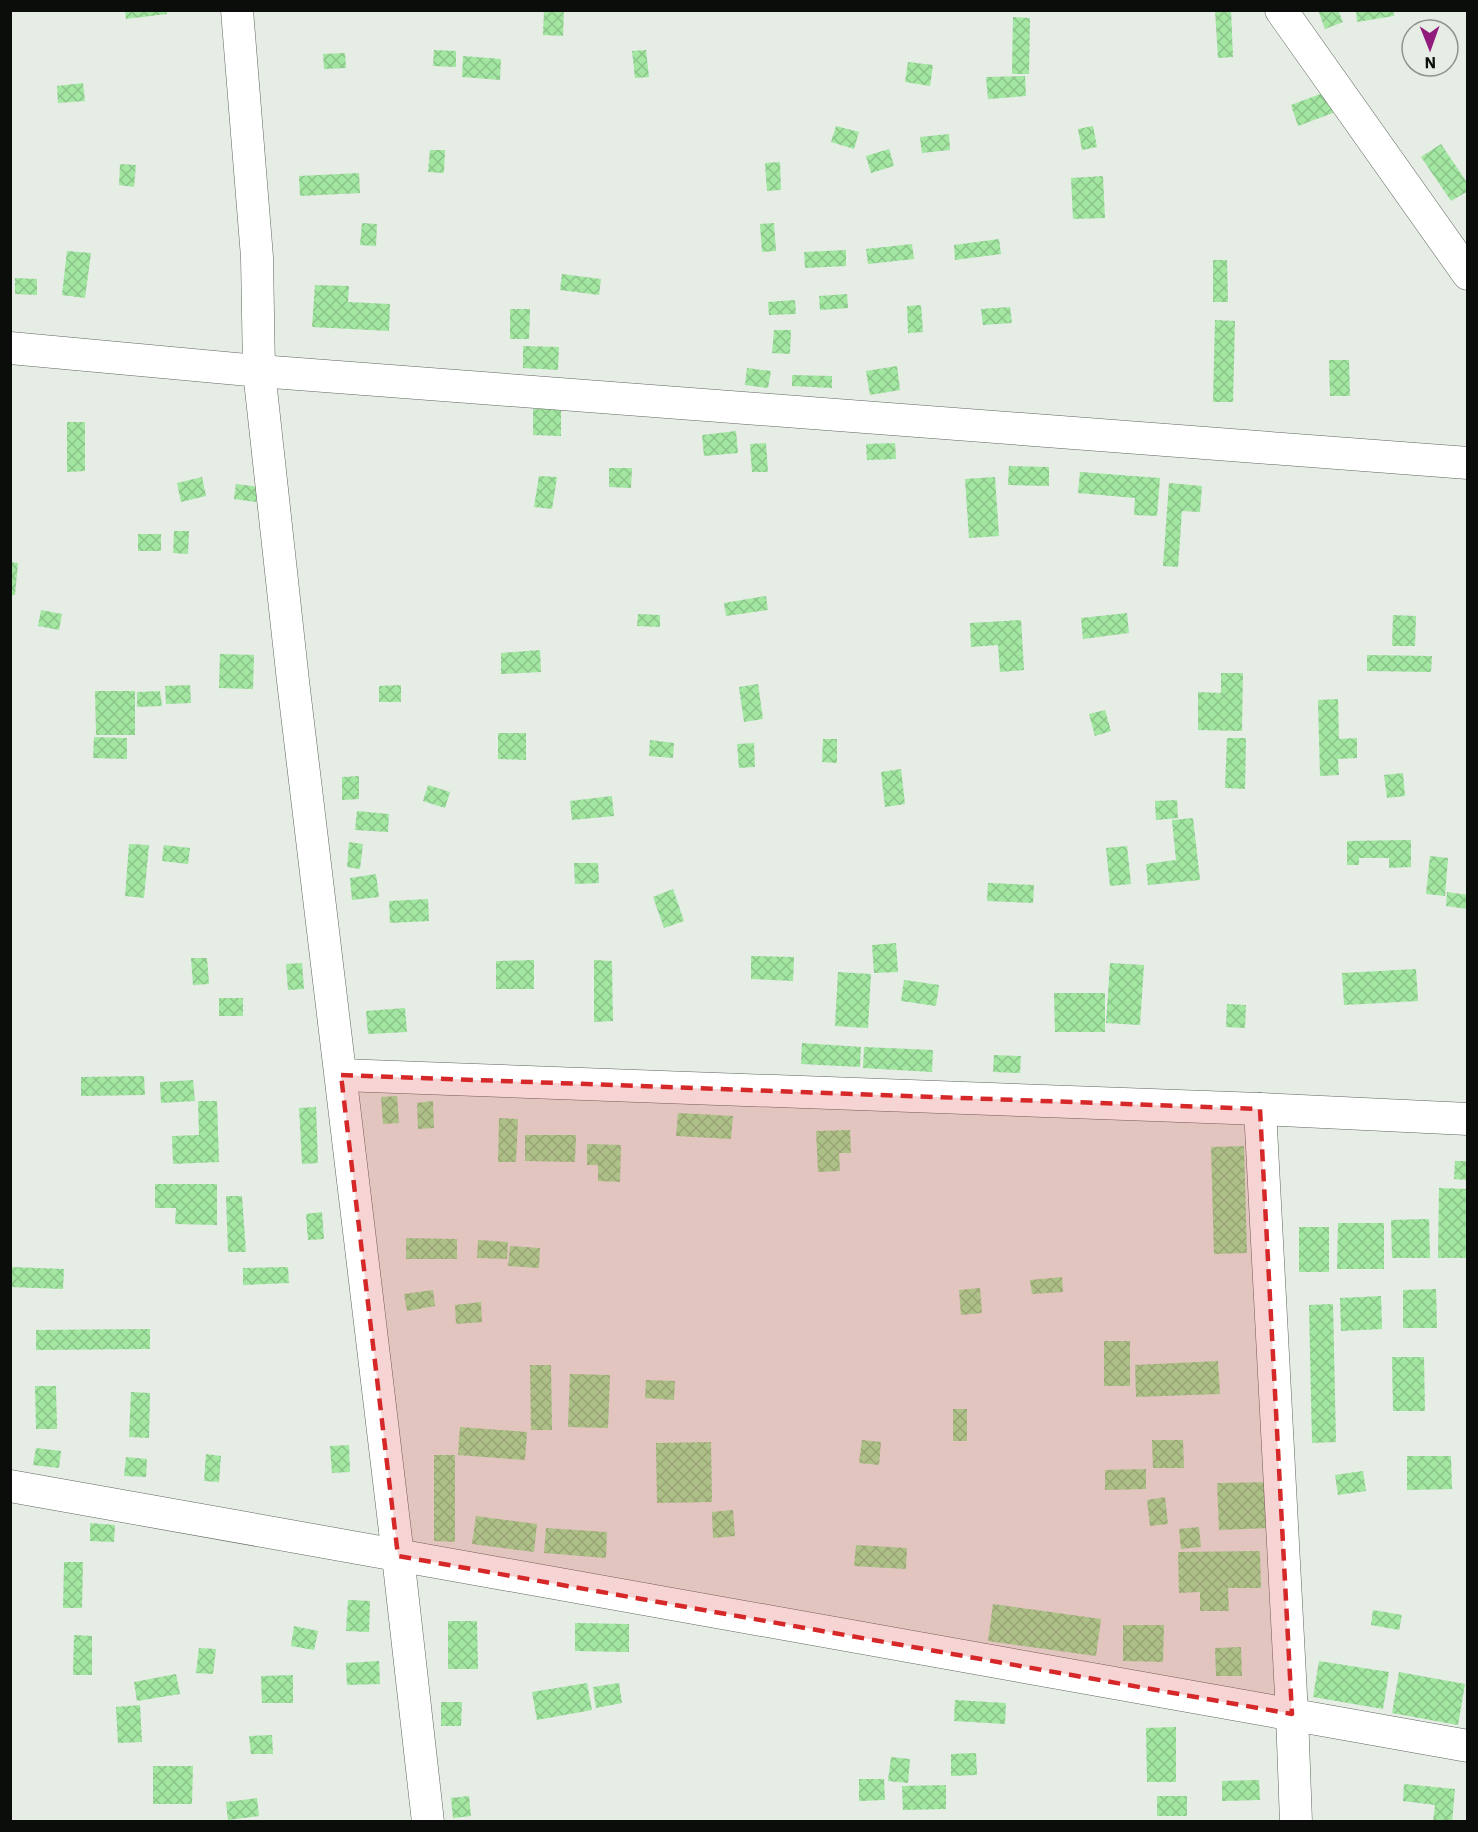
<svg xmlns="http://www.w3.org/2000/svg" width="1478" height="1832" font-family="'IBM Plex Sans',sans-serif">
<defs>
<pattern id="building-cross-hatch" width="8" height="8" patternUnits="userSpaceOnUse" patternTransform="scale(1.5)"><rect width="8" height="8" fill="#a2e6a1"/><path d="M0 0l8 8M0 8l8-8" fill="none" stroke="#8ac489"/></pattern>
</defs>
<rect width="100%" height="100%" fill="#e5ede5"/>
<g fill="url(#building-cross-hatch)">
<polygon points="125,10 166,10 167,14 126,19"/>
<polygon points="544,10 564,10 563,36 543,35"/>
<polygon points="1215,10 1231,10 1233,57 1218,58"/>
<polygon points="1318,10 1338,10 1343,22 1325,29"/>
<polygon points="1356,10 1393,10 1394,16 1357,22"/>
<polygon points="1013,17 1030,18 1029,74 1012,74"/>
<polygon points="434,50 456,51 456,67 433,66"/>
<polygon points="646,50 649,77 635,78 632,51"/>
<polygon points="345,53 346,68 324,69 323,54"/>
<polygon points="463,56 501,59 500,80 462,77"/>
<polygon points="908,62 933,65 930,86 905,82"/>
<polygon points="1025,76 1026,96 988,99 986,77"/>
<polygon points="83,83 85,101 58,103 57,86"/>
<polygon points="1331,90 1338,111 1298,126 1291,105"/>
<polygon points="836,126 859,132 854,149 831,142"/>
<polygon points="1093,126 1097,147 1082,150 1078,129"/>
<polygon points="949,134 950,150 922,153 920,137"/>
<polygon points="1441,144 1468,184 1468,191 1451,201 1421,157"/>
<polygon points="889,149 894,166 871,173 866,156"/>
<polygon points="430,150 445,150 444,173 428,172"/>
<polygon points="780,162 781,190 767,191 765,163"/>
<polygon points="120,164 136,165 134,187 119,185"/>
<polygon points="359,173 360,193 300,196 299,176"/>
<polygon points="1103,176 1105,218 1073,219 1071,178"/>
<polygon points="362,223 377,224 376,246 360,245"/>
<polygon points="774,223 776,251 762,252 760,224"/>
<polygon points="999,239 1001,254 955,260 954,245"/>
<polygon points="912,244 914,259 868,264 866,249"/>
<polygon points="846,250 846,266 805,268 804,252"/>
<polygon points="67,251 91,253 85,298 62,295"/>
<polygon points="1213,260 1227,260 1228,302 1213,302"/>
<polygon points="562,274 601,279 599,295 560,290"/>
<polygon points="15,278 37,279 37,295 15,294"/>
<polygon points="315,285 349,286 348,302 390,304 389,331 312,327"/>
<polygon points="847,294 848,308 820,310 819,296"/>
<polygon points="795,300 796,314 769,315 768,302"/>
<polygon points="921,305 923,332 908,333 907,306"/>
<polygon points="1010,307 1012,323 983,325 981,309"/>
<polygon points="510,309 530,309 529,339 510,339"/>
<polygon points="1215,320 1235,321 1233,402 1213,402"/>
<polygon points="774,330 791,330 790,354 772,353"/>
<polygon points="523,346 559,347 558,370 523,368"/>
<polygon points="1329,360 1349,360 1350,396 1330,396"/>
<polygon points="897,366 900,390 870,395 866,371"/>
<polygon points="747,368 771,371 768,388 745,385"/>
<polygon points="792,375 832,376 832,388 792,386"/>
<polygon points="533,409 561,409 561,436 533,435"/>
<polygon points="67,422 85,422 85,471 67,472"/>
<polygon points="736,431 738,453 704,456 702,435"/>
<polygon points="766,443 768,472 752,472 750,444"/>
<polygon points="895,443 896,459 867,460 866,444"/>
<polygon points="1009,466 1049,467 1049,486 1008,485"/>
<polygon points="609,468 632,468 631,488 609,487"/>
<polygon points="1080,472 1160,478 1157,516 1134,515 1135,498 1078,493"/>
<polygon points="539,476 557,477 552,509 534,507"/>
<polygon points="202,477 206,496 181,502 177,483"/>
<polygon points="995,477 999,536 969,538 965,479"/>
<polygon points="1169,483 1202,486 1200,512 1182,511 1178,567 1163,566"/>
<polygon points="236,484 259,487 256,502 234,499"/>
<polygon points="174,531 189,531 188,554 173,553"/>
<rect x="138" y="534" width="23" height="17"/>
<polygon points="10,562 18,563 15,595 10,595"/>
<polygon points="766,596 768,610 726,616 724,603"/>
<polygon points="41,610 62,614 59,630 38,626"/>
<polygon points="1127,613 1129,633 1083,639 1081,618"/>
<polygon points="638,614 660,615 660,627 637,626"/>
<polygon points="1393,615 1416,616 1415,646 1392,646"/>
<polygon points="1021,620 1024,670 1000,672 998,645 971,647 970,623"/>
<polygon points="540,650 541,672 501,674 501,653"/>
<polygon points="220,654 254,655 253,689 219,688"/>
<polygon points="1367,655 1432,656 1431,672 1367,671"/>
<polygon points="1221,673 1243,673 1242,731 1198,730 1198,692 1221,693"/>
<polygon points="758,684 763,719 744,722 739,687"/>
<polygon points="190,685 191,703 166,704 165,686"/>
<polygon points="401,685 401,702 379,702 379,686"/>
<polygon points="95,691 135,691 135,735 96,735"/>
<polygon points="160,691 162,706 137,707 137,692"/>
<polygon points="1338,699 1339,739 1357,738 1357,758 1338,759 1339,775 1320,776 1318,700"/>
<polygon points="1105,710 1111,731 1095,736 1089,714"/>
<polygon points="498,733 526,733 526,760 498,759"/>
<polygon points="94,737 127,738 127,759 93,758"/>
<polygon points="1227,738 1246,738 1245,789 1225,788"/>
<polygon points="823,739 837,739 837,763 822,762"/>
<polygon points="650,740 674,743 673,758 649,756"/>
<polygon points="754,743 755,767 739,768 737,744"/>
<polygon points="901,769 905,804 885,807 881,772"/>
<polygon points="1403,773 1405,796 1387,798 1384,775"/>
<polygon points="359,776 359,799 342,800 342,777"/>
<polygon points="428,785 450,792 445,808 423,801"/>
<polygon points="612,796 614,816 572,820 570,801"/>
<polygon points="1177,800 1178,818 1156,820 1155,801"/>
<polygon points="357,811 389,814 388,832 355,830"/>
<polygon points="1193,818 1200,880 1148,885 1146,864 1176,860 1172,820"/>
<polygon points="1411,840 1411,867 1389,868 1389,858 1359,858 1359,865 1347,865 1347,841"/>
<polygon points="349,842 363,844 360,869 347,867"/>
<polygon points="129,844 149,845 144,898 125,896"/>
<polygon points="164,845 190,848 188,864 162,861"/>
<polygon points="1127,846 1131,884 1110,886 1106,848"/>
<polygon points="1430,856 1448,858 1445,896 1426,894"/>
<polygon points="574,863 598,863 599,883 575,884"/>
<polygon points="376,874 379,897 352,900 350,878"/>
<polygon points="988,883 1034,885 1033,903 987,901"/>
<polygon points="673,889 684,921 664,928 653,897"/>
<polygon points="1447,892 1468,895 1468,909 1446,906"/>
<polygon points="428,899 429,921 390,923 389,901"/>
<polygon points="896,943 898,972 874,973 872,945"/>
<polygon points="751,956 794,957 793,981 751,979"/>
<polygon points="191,958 207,958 209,984 193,985"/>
<polygon points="534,960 534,989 496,989 496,961"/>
<polygon points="594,960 612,961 613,1021 594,1022"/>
<polygon points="302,963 304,989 288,990 286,964"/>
<polygon points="1110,963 1144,965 1140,1025 1106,1023"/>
<polygon points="1416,969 1418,1001 1344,1005 1342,973"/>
<polygon points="838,972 871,974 868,1028 835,1026"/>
<polygon points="904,980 939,985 936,1006 901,1001"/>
<polygon points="1054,993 1105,993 1105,1032 1055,1032"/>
<rect x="219" y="998" width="24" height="18"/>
<polygon points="1227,1004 1246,1005 1245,1028 1226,1027"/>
<polygon points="405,1008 407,1032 368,1034 366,1011"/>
<polygon points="802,1043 861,1047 860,1067 801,1064"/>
<polygon points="864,1047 933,1050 932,1072 863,1068"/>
<polygon points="994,1055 1021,1056 1020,1073 993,1072"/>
<polygon points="144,1076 145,1095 81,1096 81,1077"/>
<polygon points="193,1080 195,1101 161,1103 160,1082"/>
<polygon points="397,1096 399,1123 383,1124 381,1097"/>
<polygon points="198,1101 217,1101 219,1162 173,1164 172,1136 199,1135"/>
<polygon points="433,1101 434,1128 418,1129 417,1103"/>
<polygon points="316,1107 318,1163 302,1164 299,1108"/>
<polygon points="678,1113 733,1116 731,1139 676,1136"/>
<polygon points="499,1118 518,1119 516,1162 498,1162"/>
<polygon points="850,1130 851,1153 839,1153 840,1171 818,1172 816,1131"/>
<polygon points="525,1135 576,1135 575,1162 525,1161"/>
<polygon points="587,1144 621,1145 620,1182 598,1181 598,1165 587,1165"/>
<polygon points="1244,1146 1247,1253 1214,1254 1211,1147"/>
<polygon points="1455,1161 1468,1161 1468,1180 1454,1179"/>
<polygon points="155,1184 217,1184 217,1225 175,1224 176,1208 155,1208"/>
<polygon points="1439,1188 1467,1189 1466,1258 1438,1258"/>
<polygon points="226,1196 242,1196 246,1252 228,1252"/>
<polygon points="322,1212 324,1239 308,1240 306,1214"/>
<polygon points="1429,1219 1430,1258 1392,1258 1391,1220"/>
<polygon points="1338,1223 1384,1223 1384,1269 1337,1269"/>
<rect x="1299" y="1227" width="30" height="45"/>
<polygon points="406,1238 457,1239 457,1259 406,1259"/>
<polygon points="478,1240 508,1242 507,1259 477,1258"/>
<polygon points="510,1246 540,1248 539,1268 508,1266"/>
<polygon points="10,1267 64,1269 63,1289 10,1287"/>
<polygon points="288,1267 289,1283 243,1285 243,1268"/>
<polygon points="1062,1277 1063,1292 1032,1294 1030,1280"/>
<polygon points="980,1288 982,1313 961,1315 959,1290"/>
<polygon points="1436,1289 1437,1328 1403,1328 1403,1290"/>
<polygon points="433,1290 435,1306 407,1311 404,1294"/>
<polygon points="1381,1296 1382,1329 1341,1331 1340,1298"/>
<polygon points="481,1302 482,1322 456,1324 455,1305"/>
<polygon points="1333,1304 1336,1442 1312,1443 1309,1305"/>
<polygon points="150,1329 150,1349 36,1350 36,1330"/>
<rect x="1104" y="1341" width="26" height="45"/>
<polygon points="1392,1357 1424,1357 1425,1411 1393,1411"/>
<polygon points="1218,1361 1220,1394 1136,1397 1135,1365"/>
<polygon points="530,1365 551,1365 552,1430 531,1430"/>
<polygon points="570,1374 610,1375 608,1428 568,1427"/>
<polygon points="646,1380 675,1381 674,1400 645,1398"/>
<polygon points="35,1386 56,1386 57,1429 36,1429"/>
<polygon points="131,1392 150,1393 149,1438 129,1437"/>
<rect x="953" y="1409" width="14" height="32"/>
<polygon points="460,1427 527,1432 525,1460 458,1455"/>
<polygon points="862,1440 881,1442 879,1465 859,1463"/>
<polygon points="1152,1440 1183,1440 1184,1468 1153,1468"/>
<polygon points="711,1442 712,1502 657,1503 656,1443"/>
<polygon points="349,1445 350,1472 332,1473 330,1446"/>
<polygon points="36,1448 61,1451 59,1468 33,1465"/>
<polygon points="206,1454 221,1456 219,1482 204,1481"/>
<polygon points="434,1455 455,1455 455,1542 434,1541"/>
<polygon points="1407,1456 1451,1456 1452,1489 1407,1490"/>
<polygon points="126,1457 147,1459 146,1477 124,1476"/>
<polygon points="1146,1469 1146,1489 1105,1490 1105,1470"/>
<polygon points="1363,1471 1366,1491 1338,1495 1335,1475"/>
<polygon points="1270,1482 1271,1528 1219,1530 1217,1483"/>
<polygon points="1165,1497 1168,1524 1150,1526 1147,1500"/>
<polygon points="733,1510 735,1536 713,1538 712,1512"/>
<polygon points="476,1516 537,1524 534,1552 472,1544"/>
<polygon points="90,1523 115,1525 114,1542 90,1541"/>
<polygon points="1199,1527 1201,1547 1181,1549 1179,1529"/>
<polygon points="546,1528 607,1532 606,1558 544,1553"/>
<polygon points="856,1545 907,1548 906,1569 854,1566"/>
<polygon points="1260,1551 1261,1588 1228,1588 1229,1611 1200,1611 1200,1592 1179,1593 1178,1552"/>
<polygon points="64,1562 83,1562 82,1608 63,1608"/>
<polygon points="348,1600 370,1601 369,1632 346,1631"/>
<polygon points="993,1604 1101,1619 1096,1656 988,1641"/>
<polygon points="1373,1610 1402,1615 1399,1630 1371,1625"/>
<polygon points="448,1621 477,1621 478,1669 448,1669"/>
<polygon points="575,1623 629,1624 629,1652 575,1651"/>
<polygon points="1123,1625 1164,1625 1163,1662 1123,1661"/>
<polygon points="294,1626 318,1631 314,1650 291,1646"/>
<polygon points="74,1635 92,1636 92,1675 73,1675"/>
<polygon points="1241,1647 1242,1676 1216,1676 1215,1648"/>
<polygon points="199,1648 216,1649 213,1674 196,1673"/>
<polygon points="379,1661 380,1684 347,1685 346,1663"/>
<polygon points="1319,1661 1389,1672 1383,1709 1313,1697"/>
<polygon points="1399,1672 1465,1684 1458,1725 1392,1713"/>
<polygon points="176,1674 180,1694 137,1701 134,1682"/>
<polygon points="293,1675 293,1703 262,1703 261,1676"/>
<polygon points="587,1683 592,1710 537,1720 532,1692"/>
<polygon points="619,1683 622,1703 596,1708 593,1687"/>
<polygon points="955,1700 1006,1703 1005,1724 954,1721"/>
<polygon points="441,1702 462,1702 461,1726 441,1726"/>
<polygon points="140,1705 142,1742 118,1743 116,1707"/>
<polygon points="1176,1727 1176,1782 1147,1782 1146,1728"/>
<polygon points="272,1735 273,1754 251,1754 249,1736"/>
<polygon points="976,1753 977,1775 951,1776 951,1754"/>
<polygon points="891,1757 910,1759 908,1783 888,1781"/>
<polygon points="153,1766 193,1766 192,1804 153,1804"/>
<polygon points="859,1779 884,1779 885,1800 859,1801"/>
<polygon points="1259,1780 1260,1800 1222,1801 1222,1781"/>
<polygon points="1404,1784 1455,1789 1452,1822 1433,1822 1435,1805 1403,1801"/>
<polygon points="946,1785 946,1809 903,1810 902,1786"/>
<polygon points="469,1796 471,1816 453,1818 451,1798"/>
<rect x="1157" y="1796" width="30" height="20"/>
<polygon points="257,1798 259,1816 228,1820 226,1802"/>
</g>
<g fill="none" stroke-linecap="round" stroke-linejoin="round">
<defs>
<g id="minor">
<polyline points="237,10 257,257 259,371 293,681 398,1556 428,1822"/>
<polyline points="1281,10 1468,274"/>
<polyline points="10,348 259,371 1468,463"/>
<polyline points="341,1075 1260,1109 1468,1119"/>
<polyline points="1260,1109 1292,1714 1296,1822"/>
<polyline points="10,1486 1468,1746"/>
</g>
</defs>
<use href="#minor" stroke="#5f665f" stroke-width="33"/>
<use href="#minor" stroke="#fff" stroke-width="32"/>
</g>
<path fill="#d62828" fill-opacity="0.2" stroke="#d62828" stroke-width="4.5" stroke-dasharray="12 8" stroke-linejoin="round" d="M341,1075L1260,1109L1292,1714L398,1556Z"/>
<rect width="1478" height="1832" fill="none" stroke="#0a0d0a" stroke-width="24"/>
<g transform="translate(1430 48) rotate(179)"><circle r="28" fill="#e5ede5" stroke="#8d938d" stroke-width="1.5"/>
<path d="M0-4.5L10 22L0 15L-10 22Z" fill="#911c7b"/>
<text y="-9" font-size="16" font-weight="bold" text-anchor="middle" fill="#0a0d0a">N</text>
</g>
</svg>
